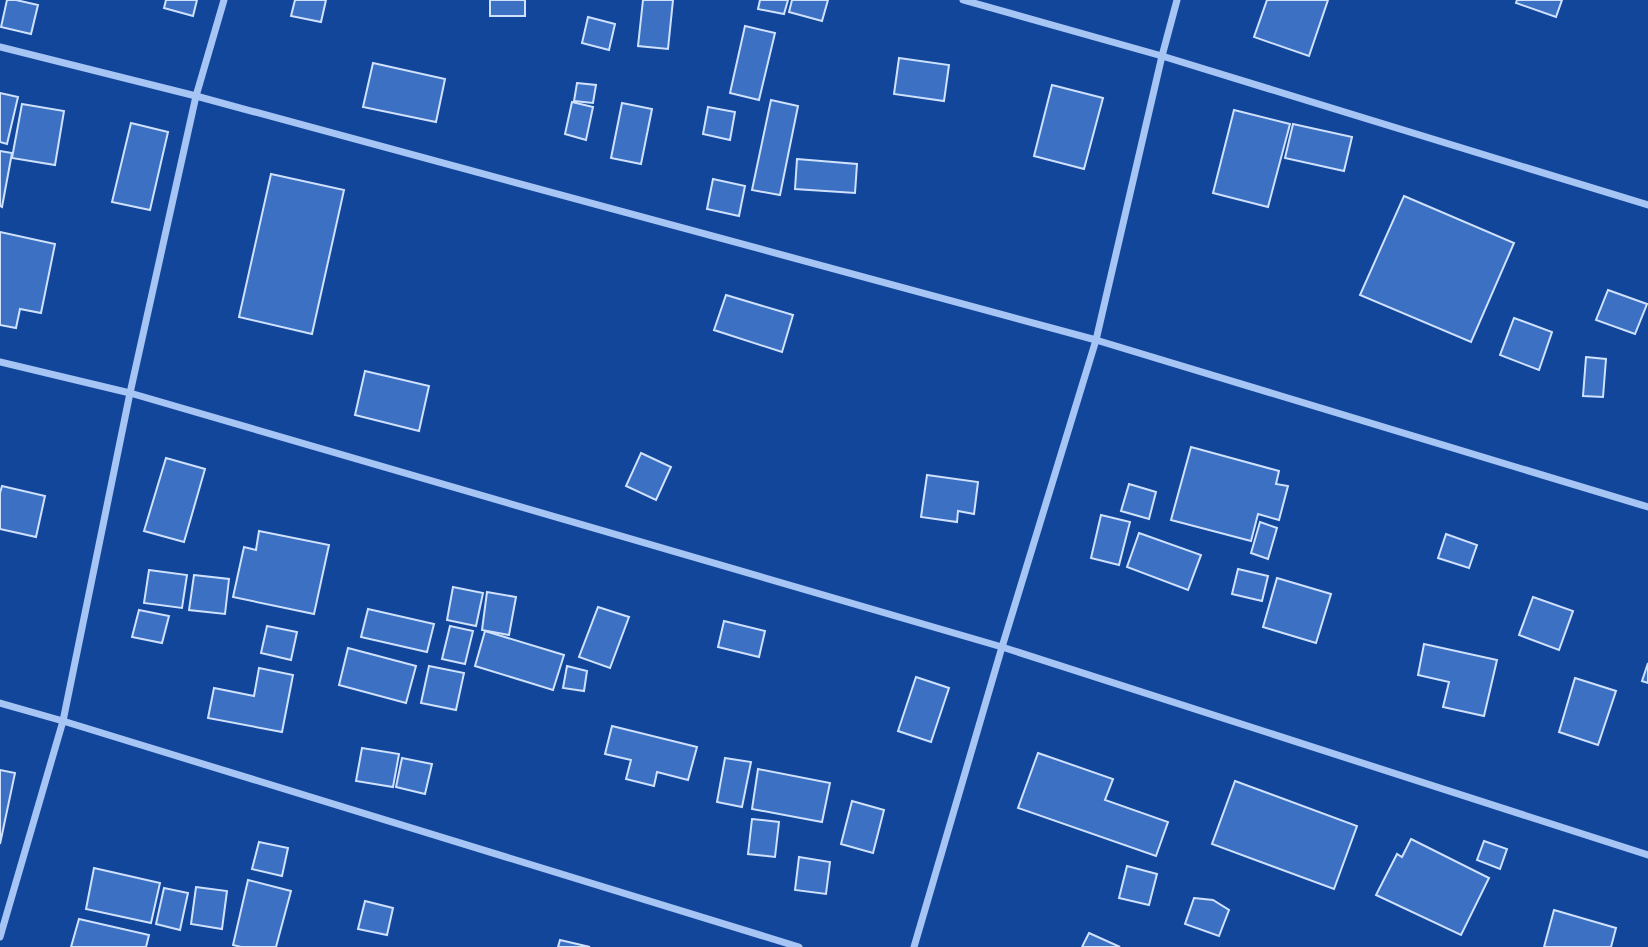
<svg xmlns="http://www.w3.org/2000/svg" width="1648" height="947" font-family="Roboto,sans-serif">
<rect width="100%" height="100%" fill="#12469b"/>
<g fill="#3b70c2" stroke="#cfe1fd" stroke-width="2">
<polygon points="7,0 16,0 38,5 31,34 1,27"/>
<polygon points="166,0 197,0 193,16 164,8"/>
<polygon points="295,0 326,0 321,22 291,16"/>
<rect x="490" y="0" width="35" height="16"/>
<polygon points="643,0 673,0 668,49 638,46"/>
<polygon points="760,0 788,0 784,14 758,9"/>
<polygon points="792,0 828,0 822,21 789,12"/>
<polygon points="1267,0 1328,0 1309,56 1254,37"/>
<polygon points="1517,0 1562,0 1556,17 1516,3"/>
<polygon points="588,17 615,24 609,50 582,43"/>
<polygon points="745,26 775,33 759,100 730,93"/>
<polygon points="899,58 949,65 944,101 894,94"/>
<polygon points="373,63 445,79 436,122 363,107"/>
<polygon points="577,83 596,85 593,103 574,101"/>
<polygon points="1052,85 1103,98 1084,169 1034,156"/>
<polygon points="0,93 18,97 7,144 0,142"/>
<polygon points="771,100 798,106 780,195 752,190"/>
<polygon points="572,102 593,107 586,140 565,134"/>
<polygon points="622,103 652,109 641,164 611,158"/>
<polygon points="22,104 64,111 55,165 12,158"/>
<polygon points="708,107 735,112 730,140 703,134"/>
<polygon points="1234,110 1290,124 1268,207 1213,193"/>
<polygon points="131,123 168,132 150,210 112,202"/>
<polygon points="1293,124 1352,137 1344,171 1285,158"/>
<polygon points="0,151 12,153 2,207 0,206"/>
<polygon points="797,159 857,164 855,193 795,189"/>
<polygon points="271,174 344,190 312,334 239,317"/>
<polygon points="713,179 745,186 739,216 707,209"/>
<polygon points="1404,196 1514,243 1471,342 1360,295"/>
<polygon points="0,232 55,244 41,313 20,309 16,328 0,325"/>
<polygon points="1608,290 1647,304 1635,334 1596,320"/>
<polygon points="726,295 793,315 782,352 714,330"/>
<polygon points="1514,318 1552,332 1539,370 1500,355"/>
<polygon points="1586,357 1606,359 1603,397 1583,396"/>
<polygon points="365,371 429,386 419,431 355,415"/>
<polygon points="1191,447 1279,471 1276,484 1288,486 1279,520 1258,514 1251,541 1171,520"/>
<polygon points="641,453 671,467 656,500 626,486"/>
<polygon points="166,458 205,469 184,542 144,531"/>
<polygon points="927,475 978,482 974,514 958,511 957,522 921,517"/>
<polygon points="1129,484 1156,492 1149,519 1121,511"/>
<polygon points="2,486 45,496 36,537 0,529 0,493"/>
<polygon points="1101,515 1130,522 1119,565 1091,558"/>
<polygon points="1260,522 1277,528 1268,559 1251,553"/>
<polygon points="259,531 329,545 314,614 233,597 244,547 256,550"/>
<polygon points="1139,533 1201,555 1188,590 1127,567"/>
<polygon points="1446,534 1477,545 1469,568 1438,558"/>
<polygon points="1238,569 1268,576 1262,601 1232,594"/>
<polygon points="149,570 187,575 182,608 144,603"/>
<polygon points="194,575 229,579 225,614 189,610"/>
<polygon points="1277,578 1331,594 1316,643 1263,627"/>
<polygon points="453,587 483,593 476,626 447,620"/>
<polygon points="487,592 516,597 509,635 482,630"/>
<polygon points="1533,597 1573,611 1559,650 1519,635"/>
<polygon points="598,607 629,617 610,668 579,657"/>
<polygon points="368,609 434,624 427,652 361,637"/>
<polygon points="139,610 169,616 162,643 132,637"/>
<polygon points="724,621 765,631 759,657 718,647"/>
<polygon points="267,626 297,632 291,660 261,653"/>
<polygon points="450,626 473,631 465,664 442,659"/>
<polygon points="485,631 564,655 553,690 475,666"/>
<polygon points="1424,644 1497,660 1484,716 1443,707 1449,682 1418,675"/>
<polygon points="348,648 416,666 406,703 339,685"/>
<polygon points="1648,663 1648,683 1642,681"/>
<polygon points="429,666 464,673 456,710 421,703"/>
<polygon points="567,666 587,671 584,691 563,688"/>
<polygon points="259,668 293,675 282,732 208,718 214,688 254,696"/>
<polygon points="916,677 949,688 931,742 898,731"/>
<polygon points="1575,678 1616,691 1598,745 1559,732"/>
<polygon points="612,726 697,747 688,780 657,772 654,786 626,779 631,760 605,754"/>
<polygon points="362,748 399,754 393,787 356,781"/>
<polygon points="1038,753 1113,779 1105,800 1168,822 1156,856 1018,808"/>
<polygon points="402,758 432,764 425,794 396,787"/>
<polygon points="725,758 751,762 742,807 717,802"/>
<polygon points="758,769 830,783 822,822 752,809"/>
<polygon points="0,770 15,773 0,844"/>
<polygon points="1235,781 1357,826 1334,889 1212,844"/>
<polygon points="852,801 884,810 873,853 841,844"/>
<polygon points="752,819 779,822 775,857 748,854"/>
<polygon points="1411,839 1489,878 1461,935 1376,895 1397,854 1402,857"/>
<polygon points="1484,841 1507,849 1500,869 1477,860"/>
<polygon points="259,842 288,848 282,876 252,869"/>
<polygon points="799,857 830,862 826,894 795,890"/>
<polygon points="1127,866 1157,874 1149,905 1119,898"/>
<polygon points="94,868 160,883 151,923 86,909"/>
<polygon points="248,880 291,891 276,947 241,947 233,945"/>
<polygon points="196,887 227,891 222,929 191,924"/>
<polygon points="164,888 188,893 180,930 156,924"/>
<polygon points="1194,898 1213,900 1229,910 1219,936 1185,924"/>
<polygon points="365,901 393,908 387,935 358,929"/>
<polygon points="1554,910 1616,928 1611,947 1544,947"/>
<polygon points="79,919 149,935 146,947 71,947"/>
<polygon points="1089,933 1120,947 1082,947"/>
<polygon points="560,940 590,947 558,947"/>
</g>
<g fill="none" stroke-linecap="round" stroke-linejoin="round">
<g stroke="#a6c5f4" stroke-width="7">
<polyline points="963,0 1162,56 1648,205"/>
<polyline points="0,47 196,96 1096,340 1648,507"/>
<polyline points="0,362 130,393 1002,647 1648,855"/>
<polyline points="0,703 63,721 799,947"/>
<polyline points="0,937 63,721 130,393 196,96 224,0"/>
<polyline points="914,947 1002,647 1096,340 1162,56 1177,0"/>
</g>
</g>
</svg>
